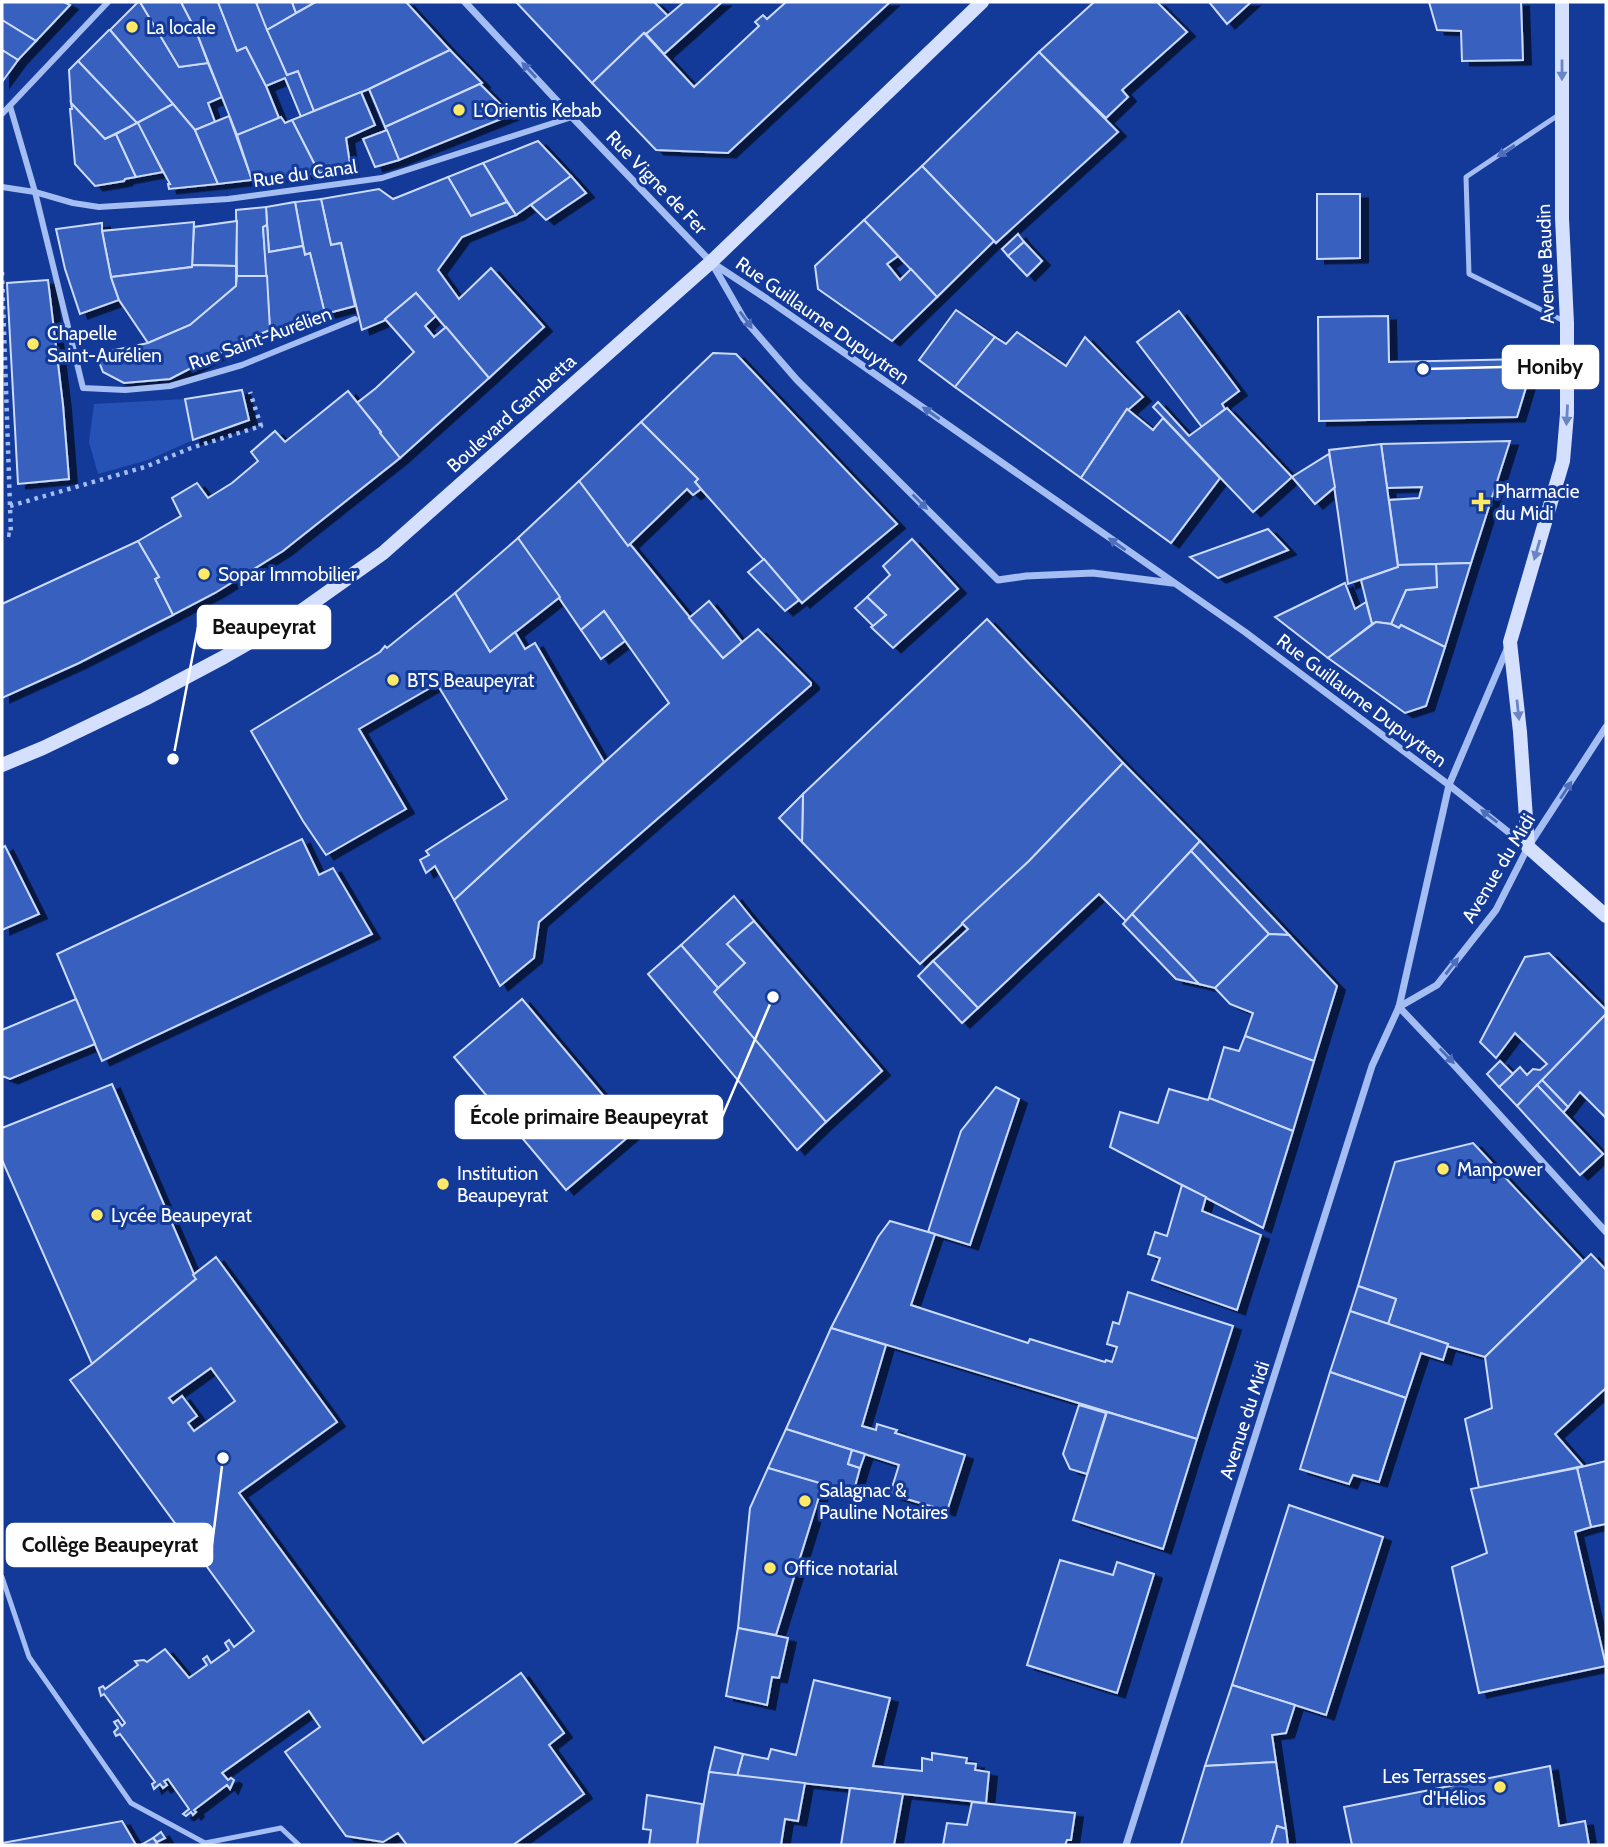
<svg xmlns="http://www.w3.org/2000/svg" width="1608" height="1847" font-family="Cabin,sans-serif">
<defs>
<filter id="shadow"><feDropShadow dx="8" dy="4.5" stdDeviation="0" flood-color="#0009"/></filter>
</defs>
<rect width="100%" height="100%" fill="#133a98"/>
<polygon fill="#2652b6" points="185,399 193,440 148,460 98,474 89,442 94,404"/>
<g fill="#3760be" stroke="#ccdbfd" stroke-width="2" fill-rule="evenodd" filter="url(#shadow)">
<polygon points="2,2 64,2 70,5 36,41 2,20"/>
<polygon points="138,2 140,2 179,67 208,63 222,97 208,103 215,122 195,130 110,30"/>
<polygon points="140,2 181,2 196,31 208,63 179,67"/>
<polygon points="181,2 218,2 237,51 246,47 266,86 279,118 237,135 196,31"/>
<polygon points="218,2 256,2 287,75 298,71 314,111 301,117 285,78 266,86 246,47 237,51"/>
<polygon points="256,2 292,2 296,13 267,30"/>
<polygon points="292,2 316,2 296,13"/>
<polygon points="316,2 406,2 450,50 369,89 314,111 298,71 287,75 267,30"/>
<polygon points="516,2 654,2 668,16 646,34 644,33 592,83"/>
<polygon points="684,2 722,2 664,54 646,34"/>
<polygon points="786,2 890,2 728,153 656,150 592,83 644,33 694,87 759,26 755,22 763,15 767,19"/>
<polygon points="1094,2 1157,2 1187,32 1122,90 1128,97 1106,118 1039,52"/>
<polygon points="1209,2 1251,2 1227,24"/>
<polygon points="1429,2 1521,2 1523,60 1462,61 1461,31 1437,30"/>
<polygon points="2,20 36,41 18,60 2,50"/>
<polygon points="109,30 110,30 173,104 137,123 78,61"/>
<polygon points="2,50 18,60 2,82"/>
<polygon points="450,50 482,83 385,127 369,89"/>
<polygon points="1039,52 1118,132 996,243 922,166"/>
<polygon points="78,61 137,123 105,139 71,103 69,70"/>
<polygon points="480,84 511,115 399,160 385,127"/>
<polygon points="361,92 375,125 346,138 351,170 319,173 292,120"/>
<polygon points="71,103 105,139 116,134 136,177 125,179 124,181 95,186 75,164 70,109 72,109"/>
<polygon points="173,104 195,130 218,184 169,189 168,184 170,184 137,123"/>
<polygon points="229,116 252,180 218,184 195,130"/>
<polygon points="281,117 285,123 292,120 319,173 252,180 237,135"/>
<polygon points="137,123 138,123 163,172 136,177 116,134"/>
<polygon points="387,130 399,160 375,167 363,139"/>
<polygon points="538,141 571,176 516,215 483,163"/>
<polygon points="483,163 507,202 471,216 448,177"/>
<polygon points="922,166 994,241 937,297 864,220"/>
<polygon points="571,176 586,193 546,220 531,205"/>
<polygon points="448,177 471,216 507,202 516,215 462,237 438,270 459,299 491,268 544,327 489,378 416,293 385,319 386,320 362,330 341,243 331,245 321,199 379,189 393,199"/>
<polygon points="1317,194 1360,194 1360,258 1317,259"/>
<polygon points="321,199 331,245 341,243 355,306 325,314 310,253 305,255 295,202"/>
<polygon points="295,202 303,246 269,252 266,207"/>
<polygon points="266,207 267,225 263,227 267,276 237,276 236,210"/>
<polygon points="864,220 898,256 887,264 900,280 911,269 937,297 892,341 818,289 815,266"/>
<polygon points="237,221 236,266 192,265 194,227"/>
<polygon points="194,222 192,267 111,277 102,231"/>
<polygon points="102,223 102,231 111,277 119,300 80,314 65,269 56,229"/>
<polygon points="267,225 269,252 303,246 305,255 310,253 325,314 270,330 263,227"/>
<polygon points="1018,234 1024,242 1008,256 1002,249"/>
<polygon points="1024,242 1042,261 1027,276 1008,256"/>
<polygon points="192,265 236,266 236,286 190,325 148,343 119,300 111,277 192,267"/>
<polygon points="237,276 267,276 270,330 247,339 170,379 124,383 103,372 96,354 148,343 190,325 236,286"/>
<polygon points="48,280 63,405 69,479 18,484 7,283"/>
<polygon points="416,293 436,316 425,326 434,337 446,327 489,378 400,458 380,433 381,432 357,403 376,388 414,352 385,319"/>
<polygon points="956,310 995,337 955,387 919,360"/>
<polygon points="1179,311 1239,391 1222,404 1225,409 1202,427 1137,342"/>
<polygon points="1388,316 1389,362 1526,359 1527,384 1517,417 1319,421 1318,317"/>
<polygon points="1017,332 1066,366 1085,337 1143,397 1128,410 1127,409 1081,478 955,387 995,337 1006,344"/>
<polygon points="713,353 736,354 897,524 802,603 701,489 695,482 698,479 641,422"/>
<polygon points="242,390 249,420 193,440 185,399"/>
<polygon points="348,391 381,432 380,433 400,458 283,551 215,593 173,615 155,579 159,577 138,541 181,516 172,498 197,483 208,498 232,483 258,461 251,452 275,431 285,442"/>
<polygon points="1158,402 1189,436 1227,408 1292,477 1253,512 1153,407"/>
<polygon points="1127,409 1153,430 1163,418 1220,478 1171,543 1081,478"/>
<polygon points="641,422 698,479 695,482 701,489 693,495 687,489 628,546 579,481"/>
<polygon points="1510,441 1471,563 1398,565 1389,500 1419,498 1422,487 1387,488 1381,444"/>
<polygon points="1381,444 1398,567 1348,584 1329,450"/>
<polygon points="1329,454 1335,487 1315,504 1292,477"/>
<polygon points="579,481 628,546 630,544 723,658 758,629 811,683 811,685 539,922 534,958 500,986 454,900 669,703 604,611 581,630 518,538"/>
<polygon points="1268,529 1288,550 1218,578 1190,557"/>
<polygon points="518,538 560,597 490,652 455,593"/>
<polygon points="912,539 958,589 893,648 871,627 886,615 867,597 890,575 883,566"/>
<polygon points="138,541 159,577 155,579 173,615 79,663 2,698 2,604"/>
<polygon points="764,559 799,600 785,611 748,572"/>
<polygon points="1471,563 1445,647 1401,625 1399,628 1391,624 1406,590 1437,587 1436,564"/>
<polygon points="1436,564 1437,587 1406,590 1391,624 1376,622 1372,624 1361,580 1398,567 1398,565"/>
<polygon points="1345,583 1355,609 1366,602 1372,624 1328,658 1275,617"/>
<polygon points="455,593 490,652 515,632 525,649 535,643 604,762 454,900 435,866 426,873 420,860 429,855 426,851 507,799 437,684 359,729 406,809 326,855 303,821 251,731 380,652 385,646 387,648"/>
<polygon points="867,597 886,615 873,626 855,608"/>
<polygon points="709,601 742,642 723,658 689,618"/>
<polygon points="604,611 625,641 601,659 581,630"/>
<polygon points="987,619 1123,763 1029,861 920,964 802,842 803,794"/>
<polygon points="1376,622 1391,624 1399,628 1401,625 1445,647 1426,706 1405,713 1328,658"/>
<polygon points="1123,763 1200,841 1126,921 1099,894 978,1008 933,961 968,929 962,923 1029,861"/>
<polygon points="803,794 802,842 779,818"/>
<polygon points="302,839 319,875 333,868 372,934 102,1061 57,954"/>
<polygon points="1200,841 1239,882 1289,935 1269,934 1191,851"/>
<polygon points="5,846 39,914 2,930 2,848"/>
<polygon points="1191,851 1269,934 1215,988 1199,984 1132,914"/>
<polygon points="734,896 754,921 727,944 745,963 718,988 681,945"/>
<polygon points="1132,914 1199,984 1176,979 1123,924"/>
<polygon points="754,921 882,1071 826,1122 714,992 745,963 727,944"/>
<polygon points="1269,934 1289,935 1337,986 1314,1061 1245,1036 1253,1013 1230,1004 1215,988"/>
<polygon points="681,945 718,988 714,992 826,1122 797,1150 648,974"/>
<polygon points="1549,953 1606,1010 1606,1014 1517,1106 1499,1087 1520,1067 1527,1075 1533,1069 1540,1070 1547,1064 1515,1033 1496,1058 1480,1042 1525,957"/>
<polygon points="933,961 978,1008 962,1023 918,976"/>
<polygon points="76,999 95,1044 10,1079 2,1076 2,1030"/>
<polygon points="522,999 634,1132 566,1190 454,1057"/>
<polygon points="1606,1014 1606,1118 1580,1092 1568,1107 1542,1080"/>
<polygon points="1245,1036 1314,1061 1293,1131 1209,1098 1224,1047 1239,1051"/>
<polygon points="1500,1061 1513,1074 1499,1087 1487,1074"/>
<polygon points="1542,1080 1568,1107 1563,1113 1537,1085"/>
<polygon points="112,1084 196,1279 92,1364 2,1160 2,1128"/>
<polygon points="1537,1085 1603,1154 1580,1175 1517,1106"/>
<polygon points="996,1087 1019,1099 970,1245 928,1232 961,1131"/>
<polygon points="1169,1089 1208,1100 1209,1098 1293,1131 1263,1228 1110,1147 1120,1112 1158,1123"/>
<polygon points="1473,1143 1583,1261 1485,1357 1447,1346 1448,1344 1388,1324 1396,1299 1358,1286 1395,1162"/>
<polygon points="1182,1185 1206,1197 1202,1211 1261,1235 1237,1310 1152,1280 1160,1258 1148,1254 1155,1232 1167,1236"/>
<polygon points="890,1221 935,1234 911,1305 1028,1343 1030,1339 1105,1362 1106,1360 1112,1362 1117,1347 1107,1344 1113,1322 1119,1324 1128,1292 1233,1326 1197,1439 831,1328 878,1237"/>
<polygon points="1591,1254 1606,1270 1606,1388 1555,1434 1583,1466 1479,1488 1465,1419 1492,1408 1485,1357"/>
<path d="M216,1257L337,1422L239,1493L423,1743L521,1673L564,1733L549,1745L584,1794L513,1845H407L398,1833L383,1842L346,1836L285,1752L320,1727L309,1711L222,1773L228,1780L231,1778L234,1780L230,1789L227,1785L194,1810L196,1812L193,1815L191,1812L186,1816L183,1814L189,1809L168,1779L164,1781L167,1785L163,1788L160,1784L154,1789L152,1784L155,1782L120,1734L116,1736L114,1732L118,1728L114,1722L118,1720L122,1726L125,1723L104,1694L101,1696L99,1688L103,1686L105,1689L138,1665L135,1661L144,1660L147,1662L165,1649L189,1678L207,1665L203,1659L207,1656L211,1663L229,1650L225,1643L229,1640L234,1647L254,1631L70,1380L92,1364L196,1279L193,1275ZM211,1368L235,1401L194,1431L188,1423L197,1416L182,1396L173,1403L169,1398Z"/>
<polygon points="1358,1286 1396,1299 1388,1324 1350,1311"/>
<polygon points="1350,1311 1448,1344 1443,1360 1421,1353 1406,1398 1330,1372"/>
<polygon points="831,1328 886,1345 862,1426 876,1430 877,1424 897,1430 895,1433 965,1455 947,1511 890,1494 899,1465 786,1429"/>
<polygon points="1330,1372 1406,1398 1379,1482 1353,1475 1349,1484 1300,1469"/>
<polygon points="1079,1405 1106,1413 1087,1474 1070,1469 1063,1454"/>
<polygon points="1107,1412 1197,1439 1163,1549 1073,1520"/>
<polygon points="786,1429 852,1450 848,1464 860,1468 853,1494 768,1468"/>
<polygon points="852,1450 865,1454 860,1468 848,1464"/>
<polygon points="1606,1461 1606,1524 1591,1527 1577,1468"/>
<polygon points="768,1468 823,1484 776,1635 738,1628 750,1508"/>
<polygon points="1577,1468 1591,1527 1575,1532 1606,1666 1479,1693 1452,1567 1487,1553 1471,1489"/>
<polygon points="1289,1505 1383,1537 1326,1715 1232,1685"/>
<polygon points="1060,1560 1113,1575 1117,1562 1154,1574 1117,1693 1027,1665"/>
<polygon points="738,1628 788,1638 779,1678 772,1677 767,1705 726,1696"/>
<polygon points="814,1680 890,1698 873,1766 922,1771 922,1758 932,1760 932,1753 967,1758 966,1763 976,1764 975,1770 989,1772 986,1803 737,1776 743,1754 768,1759 771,1749 796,1755"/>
<polygon points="1232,1685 1295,1705 1286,1733 1272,1735 1276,1762 1205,1766"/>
<polygon points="715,1747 743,1754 737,1776 709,1772"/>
<polygon points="1276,1762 1286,1829 1277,1826 1271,1845 1181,1845 1205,1766"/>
<polygon points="1550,1766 1559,1826 1585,1821 1589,1845 1352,1845 1344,1807"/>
<polygon points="709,1772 805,1783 798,1821 785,1819 781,1845 697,1845"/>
<polygon points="850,1788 903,1794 894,1845 841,1845"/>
<polygon points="647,1795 702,1804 697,1845 649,1845 651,1830 643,1829"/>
<polygon points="972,1802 1075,1813 1071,1840 1067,1840 1065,1845 943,1845 947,1823 967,1825"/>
<polygon points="122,1821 136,1845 2,1845 2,1843"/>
<polygon points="1277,1826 1286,1829 1288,1845 1271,1845"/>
<polygon points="161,1832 165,1838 157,1842 153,1838"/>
<polygon points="153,1838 158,1845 141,1845"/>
</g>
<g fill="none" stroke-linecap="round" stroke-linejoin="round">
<g stroke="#a4bdf3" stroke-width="4.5" stroke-dasharray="3.5 5" stroke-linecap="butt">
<polyline points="2,272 11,535 2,534"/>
<polyline points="10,506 145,467 191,448 261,426 250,392"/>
</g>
<g stroke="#a4bdf3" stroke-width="5">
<polyline points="1560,114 1466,177 1469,274 1564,321"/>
<polyline points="2,1577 29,1657 131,1803 205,1843 281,1828 299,1845"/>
</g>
<g stroke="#a4bdf3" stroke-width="6">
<polyline points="10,106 35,192 83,388 125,390 170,386 242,365 355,319"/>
<polyline points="2,114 108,2"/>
<polyline points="2,187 35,192 73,203 99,207 228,199 382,178 572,117"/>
</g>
<g stroke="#a4bdf3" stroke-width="7">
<polyline points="465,2 572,117 711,262 767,299 1245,632 1449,785 1526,846"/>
<polyline points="713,265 744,319 797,380 998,580 1026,576 1093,573 1172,583"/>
<polyline points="1399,1007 1437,985 1496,910 1528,847 1606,727"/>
<polyline points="1399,1007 1455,1066 1606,1232"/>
<polyline points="1126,1845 1372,1066 1399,1007 1449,785 1507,649"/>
</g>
<g stroke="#d4e0fd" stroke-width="14">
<polyline points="1562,2 1562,218 1567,323 1567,414 1563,461 1510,642 1520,732 1528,847 1606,916"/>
<polyline points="2,765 43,748 145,699 224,657 290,619 383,553 711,262 982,2"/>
</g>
</g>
<defs><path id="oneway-solid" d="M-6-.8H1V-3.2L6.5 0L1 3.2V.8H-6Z" transform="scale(1.75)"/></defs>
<g fill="#4d6ebc">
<use href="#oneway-solid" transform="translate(529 70) rotate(-133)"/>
<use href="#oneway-solid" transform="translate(1506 151) rotate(147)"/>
<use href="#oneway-solid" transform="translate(746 320) rotate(54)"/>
<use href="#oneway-solid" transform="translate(931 413) rotate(-145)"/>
<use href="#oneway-solid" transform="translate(920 502) rotate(45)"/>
<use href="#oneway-solid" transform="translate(1117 544) rotate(-145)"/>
<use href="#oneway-solid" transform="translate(1566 790) rotate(-57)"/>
<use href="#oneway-solid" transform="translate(1489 816) rotate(-142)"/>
<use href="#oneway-solid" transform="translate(1452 966) rotate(-52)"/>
<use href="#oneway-solid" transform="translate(1447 1056) rotate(46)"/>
</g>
<g fill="#6a85c5">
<use href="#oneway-solid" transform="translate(1562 70) rotate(90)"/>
<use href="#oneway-solid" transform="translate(1567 415) rotate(93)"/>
<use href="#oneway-solid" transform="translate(1537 550) rotate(106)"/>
<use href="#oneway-solid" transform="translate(1518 710) rotate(84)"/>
</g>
<g fill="#ffe966" stroke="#133a98" stroke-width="2.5">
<circle cx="132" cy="27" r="7"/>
<circle cx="459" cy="110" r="7"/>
<circle cx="33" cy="344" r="7"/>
<path d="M1477.5 491.5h7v7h7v7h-7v7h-7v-7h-7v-7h7z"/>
<circle cx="204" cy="574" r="7"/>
<circle cx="393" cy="680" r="7"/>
<circle cx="1443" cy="1169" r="7"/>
<circle cx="443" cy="1184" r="7"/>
<circle cx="97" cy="1215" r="7"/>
<circle cx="805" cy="1501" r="7"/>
<circle cx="770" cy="1568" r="7"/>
<circle cx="1500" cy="1787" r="7"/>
</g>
<g text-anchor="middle" stroke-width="6" stroke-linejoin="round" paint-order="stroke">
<g font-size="19" fill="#fff" stroke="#133a98" text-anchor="start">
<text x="146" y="34">La locale</text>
<text x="473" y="117">L'Orientis Kebab</text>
<text x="47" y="340">Chapelle<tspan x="47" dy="22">Saint-Aurélien</tspan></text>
<text x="1495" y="498">Pharmacie<tspan x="1495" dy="22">du Midi</tspan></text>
<text x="218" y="581">Sopar Immobilier</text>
<text x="407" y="687">BTS Beaupeyrat</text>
<text x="1457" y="1176">Manpower</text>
<text x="457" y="1180">Institution<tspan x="457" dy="22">Beaupeyrat</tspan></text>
<text x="111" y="1222">Lycée Beaupeyrat</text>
<text x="819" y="1497">Salagnac &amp;<tspan x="819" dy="22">Pauline Notaires</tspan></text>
<text x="784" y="1575">Office notarial</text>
<text x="1486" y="1783" text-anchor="end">Les Terrasses<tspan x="1486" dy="22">d'Hélios</tspan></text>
</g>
<g font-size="19" fill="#fff" stroke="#133a98">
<text transform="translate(305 173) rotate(-8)" y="7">Rue du Canal</text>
<text transform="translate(657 182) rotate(46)" y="7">Rue Vigne de Fer</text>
<text transform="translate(1545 264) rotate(-92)" y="7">Avenue Baudin</text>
<text transform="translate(823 320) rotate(35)" y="7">Rue Guillaume Dupuytren</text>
<text transform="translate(260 338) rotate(-20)" y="7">Rue Saint-Aurélien</text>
<text transform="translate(511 413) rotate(-42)" y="7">Boulevard Gambetta</text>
<text transform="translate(1362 700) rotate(37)" y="7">Rue Guillaume Dupuytren</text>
<text transform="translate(1498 868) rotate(-59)" y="7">Avenue du Midi</text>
<text transform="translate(1244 1420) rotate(-72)" y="7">Avenue du Midi</text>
</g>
</g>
<path fill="none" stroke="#fff" stroke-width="2.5" d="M1423 369L1503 367M173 759L198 627M773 997L722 1117M223 1458L212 1545"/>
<g fill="#fff" stroke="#133a98" stroke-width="2.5">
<circle cx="1423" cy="369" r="7"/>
<circle cx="173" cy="759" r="7"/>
<circle cx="773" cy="997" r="7"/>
<circle cx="223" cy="1458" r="7"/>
</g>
<g fill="#fff" stroke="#fff" stroke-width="2.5">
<rect x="1503" y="346" width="95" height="42" rx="7"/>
<rect x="198" y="606" width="132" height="42" rx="7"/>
<rect x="456" y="1096" width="266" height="42" rx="7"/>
<rect x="7" y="1524" width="205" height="42" rx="7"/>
</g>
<g font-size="21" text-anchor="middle" font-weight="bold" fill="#111">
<text x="1550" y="374">Honiby</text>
<text x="264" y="634">Beaupeyrat</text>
<text x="589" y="1124">École primaire Beaupeyrat</text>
<text x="110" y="1552">Collège Beaupeyrat</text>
</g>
<rect width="1608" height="1847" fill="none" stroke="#ffffff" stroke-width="7"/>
</svg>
